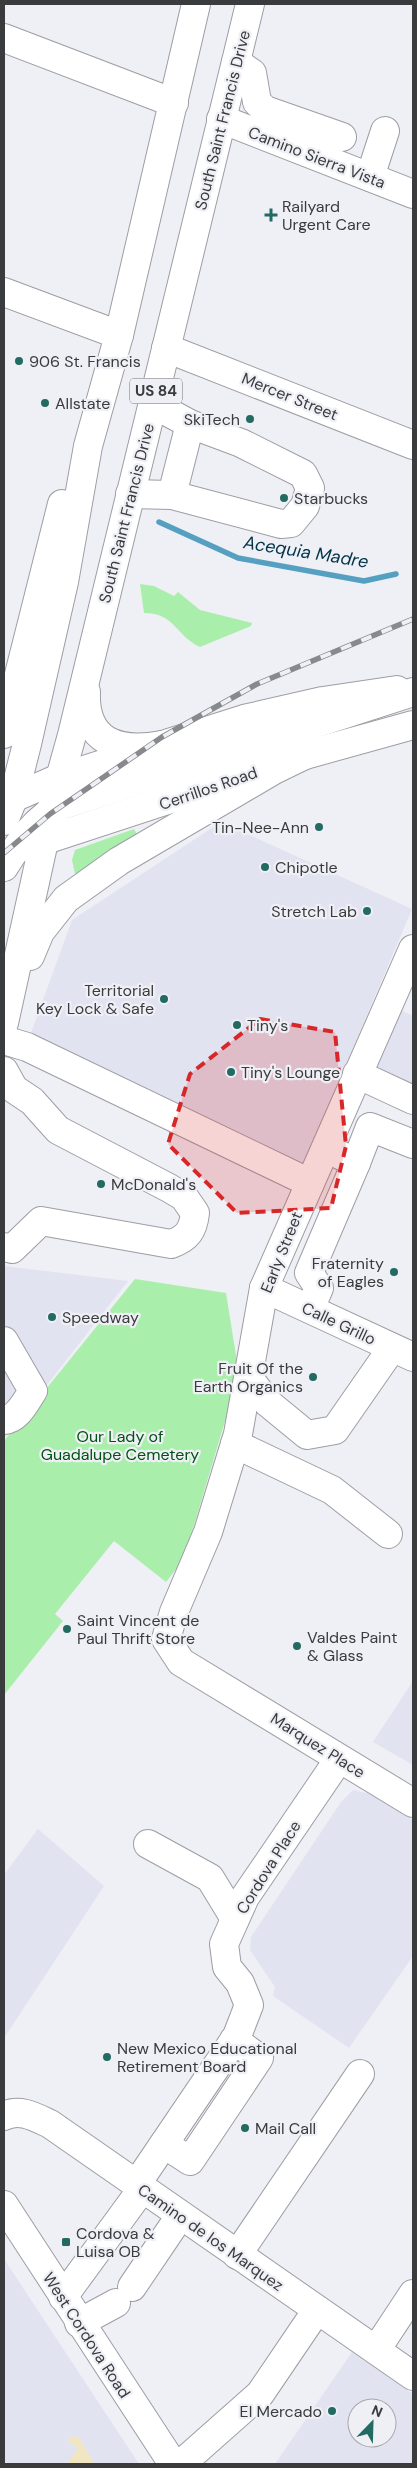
<svg xmlns="http://www.w3.org/2000/svg" width="417" height="2468" font-family="'DM Sans',sans-serif">
<rect width="100%" height="100%" fill="#efeff6"/>
<g fill="#e2e3f0" fill-rule="evenodd">
<polygon points="221,822 412,909 300,1173 28,1041 72,920"/>
<polygon points="401,1010 413,1016 413,1110 366,1087"/>
<polygon points="4,1266 128,1281 7,1436 4,1435"/>
<polygon points="413,1681 413,1765 373,1742"/>
<polygon points="353,1790 371,1794 413,1820 413,1956 349,2048 273,1996 275,1987 250,1950 251,1937 341,1802"/>
<polygon points="38,1829 104,1886 4,2038 4,1875"/>
<polygon points="4,2259 139,2464 4,2464"/>
<path d="M352,2352L413,2394V2464H275ZM357,2408H387V2438H357Z"/>
</g>
<g fill="#a9efab">
<path d="M140,584L154,586L174,596L178,592L200,610L252,623L251,626L200,647C175,635 175,613 144,613Z"/>
<polygon points="134,829 138,836 75,874 72,860 75,850"/>
<polygon points="135,1279 226,1293 239,1374 184,1559 166,1582 114,1541 55,1614 63,1621 4,1695 4,1441"/>
</g>
<polygon fill="#f0e6c1" points="74,2436 80,2439 94,2464 67,2464 78,2448 67,2440"/>
<g fill="none" stroke-linecap="round" stroke-linejoin="round">
<polyline stroke="#559fc1" stroke-width="5.5" points="159,522 238,558 364,581 396,574"/>
<defs>
<g id="minor">
<polyline points="4,38 174,103"/>
<polyline points="236,62 252,73 257,102 265,110 342,137"/>
<polyline points="221,119 413,194"/>
<polyline points="370,177 385,131"/>
<polyline points="4,292 119,335"/>
<polyline points="166,348 413,445"/>
<polyline points="130,494 172,495 281,524 291,523 305,506 310,488 303,474 241,443 190,424 153,404"/>
<polyline points="172,495 190,424"/>
<polyline points="413,949 264,1288 238,1434 208,1532 174,1612 166,1639 181,1662 413,1803"/>
<polyline points="4,1040 27,1047 310,1183"/>
<path d="M4,1071L14,1089L32,1101L58,1130L169,1188L184,1197L195,1213C193,1230 188,1238 171,1244L41,1221L12,1249L4,1247"/>
<polyline points="357,1074 413,1100"/>
<polyline points="340,1155 356,1163 370,1127 413,1144"/>
<polyline points="264,1288 413,1357"/>
<polyline points="310,1309 319,1288 309,1273 356,1163"/>
<path d="M4,1341L33,1391C26,1401 18,1419 4,1420"/>
<polyline points="248,1377 268,1403 307,1435 335,1430 392,1348"/>
<polyline points="235,1444 332,1490 388,1534"/>
<polyline points="148,1844 210,1878 235,1919"/>
<path d="M4,2116C20,2108 35,2117 50,2124L413,2376"/>
<polyline points="164,2144 190,2161 259,2058 234,2040"/>
<polyline points="136,2185 237,2036 249,2005 240,1983 227,1967 224,1944 245,1897 339,1759"/>
<polyline points="4,2205 173,2464"/>
<polyline points="237,2255 360,2074"/>
<polyline points="132,2287 180,2216"/>
<polyline points="63,2297 142,2189"/>
<polyline points="79,2323 116,2303"/>
<polyline points="376,2350 413,2294"/>
<polyline points="181,2464 260,2394 317,2310"/>
</g>
<g id="major">
<polyline points="4,802 59,778 244,719 323,701 397,690"/>
<polyline points="24,847 305,755 413,725"/>
</g>
<g id="highway">
<path d="M86,692C84,742 118,753 162,745"/>
<polyline points="4,734 62,504"/>
<polyline points="4,821 13,799 27,744 64,582 88,446 119,335 196,4"/>
<path d="M4,867C19,843 36,817 63,805L413,692"/>
<polyline points="30,956 40,932 66,899 119,861 274,770 305,755"/>
<polyline points="4,1023 50,814 72,735 250,4"/>
</g>
</defs>
<use href="#minor" stroke="#9d9da4" stroke-width="30"/>
<use href="#major" stroke="#9d9da4" stroke-width="30"/>
<use href="#highway" stroke="#9d9da4" stroke-width="30"/>
<use href="#minor" stroke="#fff" stroke-width="28"/>
<use href="#major" stroke="#fff" stroke-width="28"/>
<use href="#highway" stroke="#fff" stroke-width="28"/>
<defs>
<polyline id="rail" points="4,853 50,814 162,737 257,684 413,619"/>
</defs>
<use href="#rail" stroke="#88898d" stroke-width="5.5"/>
<use href="#rail" stroke="#efeff6" stroke-width="4" stroke-dasharray="11" stroke-linecap="butt"/>
</g>
<path fill="#d62828" fill-opacity="0.2" stroke="#d62828" stroke-width="4" stroke-dasharray="10 6" stroke-linejoin="round" d="M260,1019L335,1032L346,1146L331,1208L237,1213L168,1144L190,1074Z"/>
<g fill="#226a62" stroke="#efeff6" stroke-width="2">
<path d="M268.5 207.5h5v5h5v5h-5v5h-5v-5h-5v-5h5z"/>
<circle cx="19" cy="361" r="5"/>
<circle cx="45" cy="403" r="5"/>
<circle cx="250" cy="419" r="5"/>
<circle cx="284" cy="498" r="5"/>
<circle cx="319" cy="827" r="5"/>
<circle cx="265" cy="867" r="5"/>
<circle cx="367" cy="911" r="5"/>
<circle cx="164" cy="999" r="5"/>
<circle cx="237" cy="1025" r="5"/>
<circle cx="231" cy="1072" r="5"/>
<circle cx="101" cy="1184" r="5"/>
<circle cx="394" cy="1272" r="5"/>
<circle cx="52" cy="1317" r="5"/>
<circle cx="313" cy="1377" r="5"/>
<circle cx="67" cy="1629" r="5"/>
<circle cx="297" cy="1646" r="5"/>
<circle cx="107" cy="2057" r="5"/>
<circle cx="245" cy="2128" r="5"/>
<rect x="61" y="2237" width="10" height="10" rx="2.5"/>
<circle cx="332" cy="2411" r="5"/>
</g>
<g text-anchor="middle" stroke-width="4.5" stroke-linejoin="round" paint-order="stroke">
<rect fill="#efeff6" stroke="#707174" stroke-width="1" x="130" y="378.5" width="52" height="25" rx="4"/>
<g font-size="15" font-weight="bold" fill="#3a3b3d">
<text x="156" y="396">US 84</text>
</g>
<g font-size="16" fill="#3a3b3d" stroke="#efeff6">
<text transform="translate(222 120) rotate(-76)" y="6">South Saint Francis Drive</text>
<text transform="translate(317 157) rotate(21)" y="6">Camino Sierra Vista</text>
<text transform="translate(290 396) rotate(22)" y="6">Mercer Street</text>
<text transform="translate(126 513) rotate(-76)" y="6">South Saint Francis Drive</text>
<text transform="translate(208 788) rotate(-19)" y="6">Cerrillos Road</text>
<text transform="translate(281 1252) rotate(-68)" y="6">Early Street</text>
<text transform="translate(339 1323) rotate(25)" y="6">Calle Grillo</text>
<text transform="translate(318 1745) rotate(32)" y="6">Marquez Place</text>
<text transform="translate(268 1867) rotate(-58)" y="6">Cordova Place</text>
<text transform="translate(211 2237) rotate(35)" y="6">Camino de los Marquez</text>
<text transform="translate(87 2335) rotate(57)" y="6">West Cordova Road</text>
</g>
<g font-size="16" fill="#3a3b3d" stroke="#efeff6" text-anchor="start">
<text x="282" y="212">Railyard<tspan x="282" dy="18">Urgent Care</tspan></text>
<text x="29" y="367">906 St. Francis</text>
<text x="55" y="409">Allstate</text>
<text x="240" y="425" text-anchor="end">SkiTech</text>
<text x="294" y="504">Starbucks</text>
<text x="309" y="833" text-anchor="end">Tin-Nee-Ann</text>
<text x="275" y="873">Chipotle</text>
<text x="357" y="917" text-anchor="end">Stretch Lab</text>
<text x="154" y="996" text-anchor="end">Territorial<tspan x="154" dy="18">Key Lock &amp; Safe</tspan></text>
<text x="247" y="1031">Tiny's</text>
<text x="241" y="1078">Tiny's Lounge</text>
<text x="111" y="1190">McDonald's</text>
<text x="384" y="1269" text-anchor="end">Fraternity<tspan x="384" dy="18">of Eagles</tspan></text>
<text x="62" y="1323">Speedway</text>
<text x="303" y="1374" text-anchor="end">Fruit Of the<tspan x="303" dy="18">Earth Organics</tspan></text>
<text x="77" y="1626">Saint Vincent de<tspan x="77" dy="18">Paul Thrift Store</tspan></text>
<text x="307" y="1643">Valdes Paint<tspan x="307" dy="18">&amp; Glass</tspan></text>
<text x="117" y="2054">New Mexico Educational<tspan x="117" dy="18">Retirement Board</tspan></text>
<text x="255" y="2134">Mail Call</text>
<text x="76" y="2239">Cordova &amp;<tspan x="76" dy="18">Luisa OB</tspan></text>
<text x="322" y="2417" text-anchor="end">El Mercado</text>
</g>
<g font-size="16" fill="#005212" stroke="#efeff6">
<text x="120" y="1442">Our Lady of<tspan x="120" dy="18">Guadalupe Cemetery</tspan></text>
</g>
<g font-size="18" font-style="italic" fill="#023448" stroke="#efeff6">
<text transform="translate(306 552) rotate(9)" y="6">Acequia Madre</text>
</g>
</g>
<rect width="417" height="2468" fill="none" stroke="#3a3b3d" stroke-width="10"/>
<g transform="translate(372 2423) rotate(23)"><circle r="24" fill="#efeff6" stroke="#a7a7ac"/>
<path d="M0-4L9 19L0 12L-9 19Z" fill="#226a62"/>
<text y="-8" font-size="14" font-weight="bold" text-anchor="middle" fill="#3a3b3d">N</text>
</g>
</svg>
